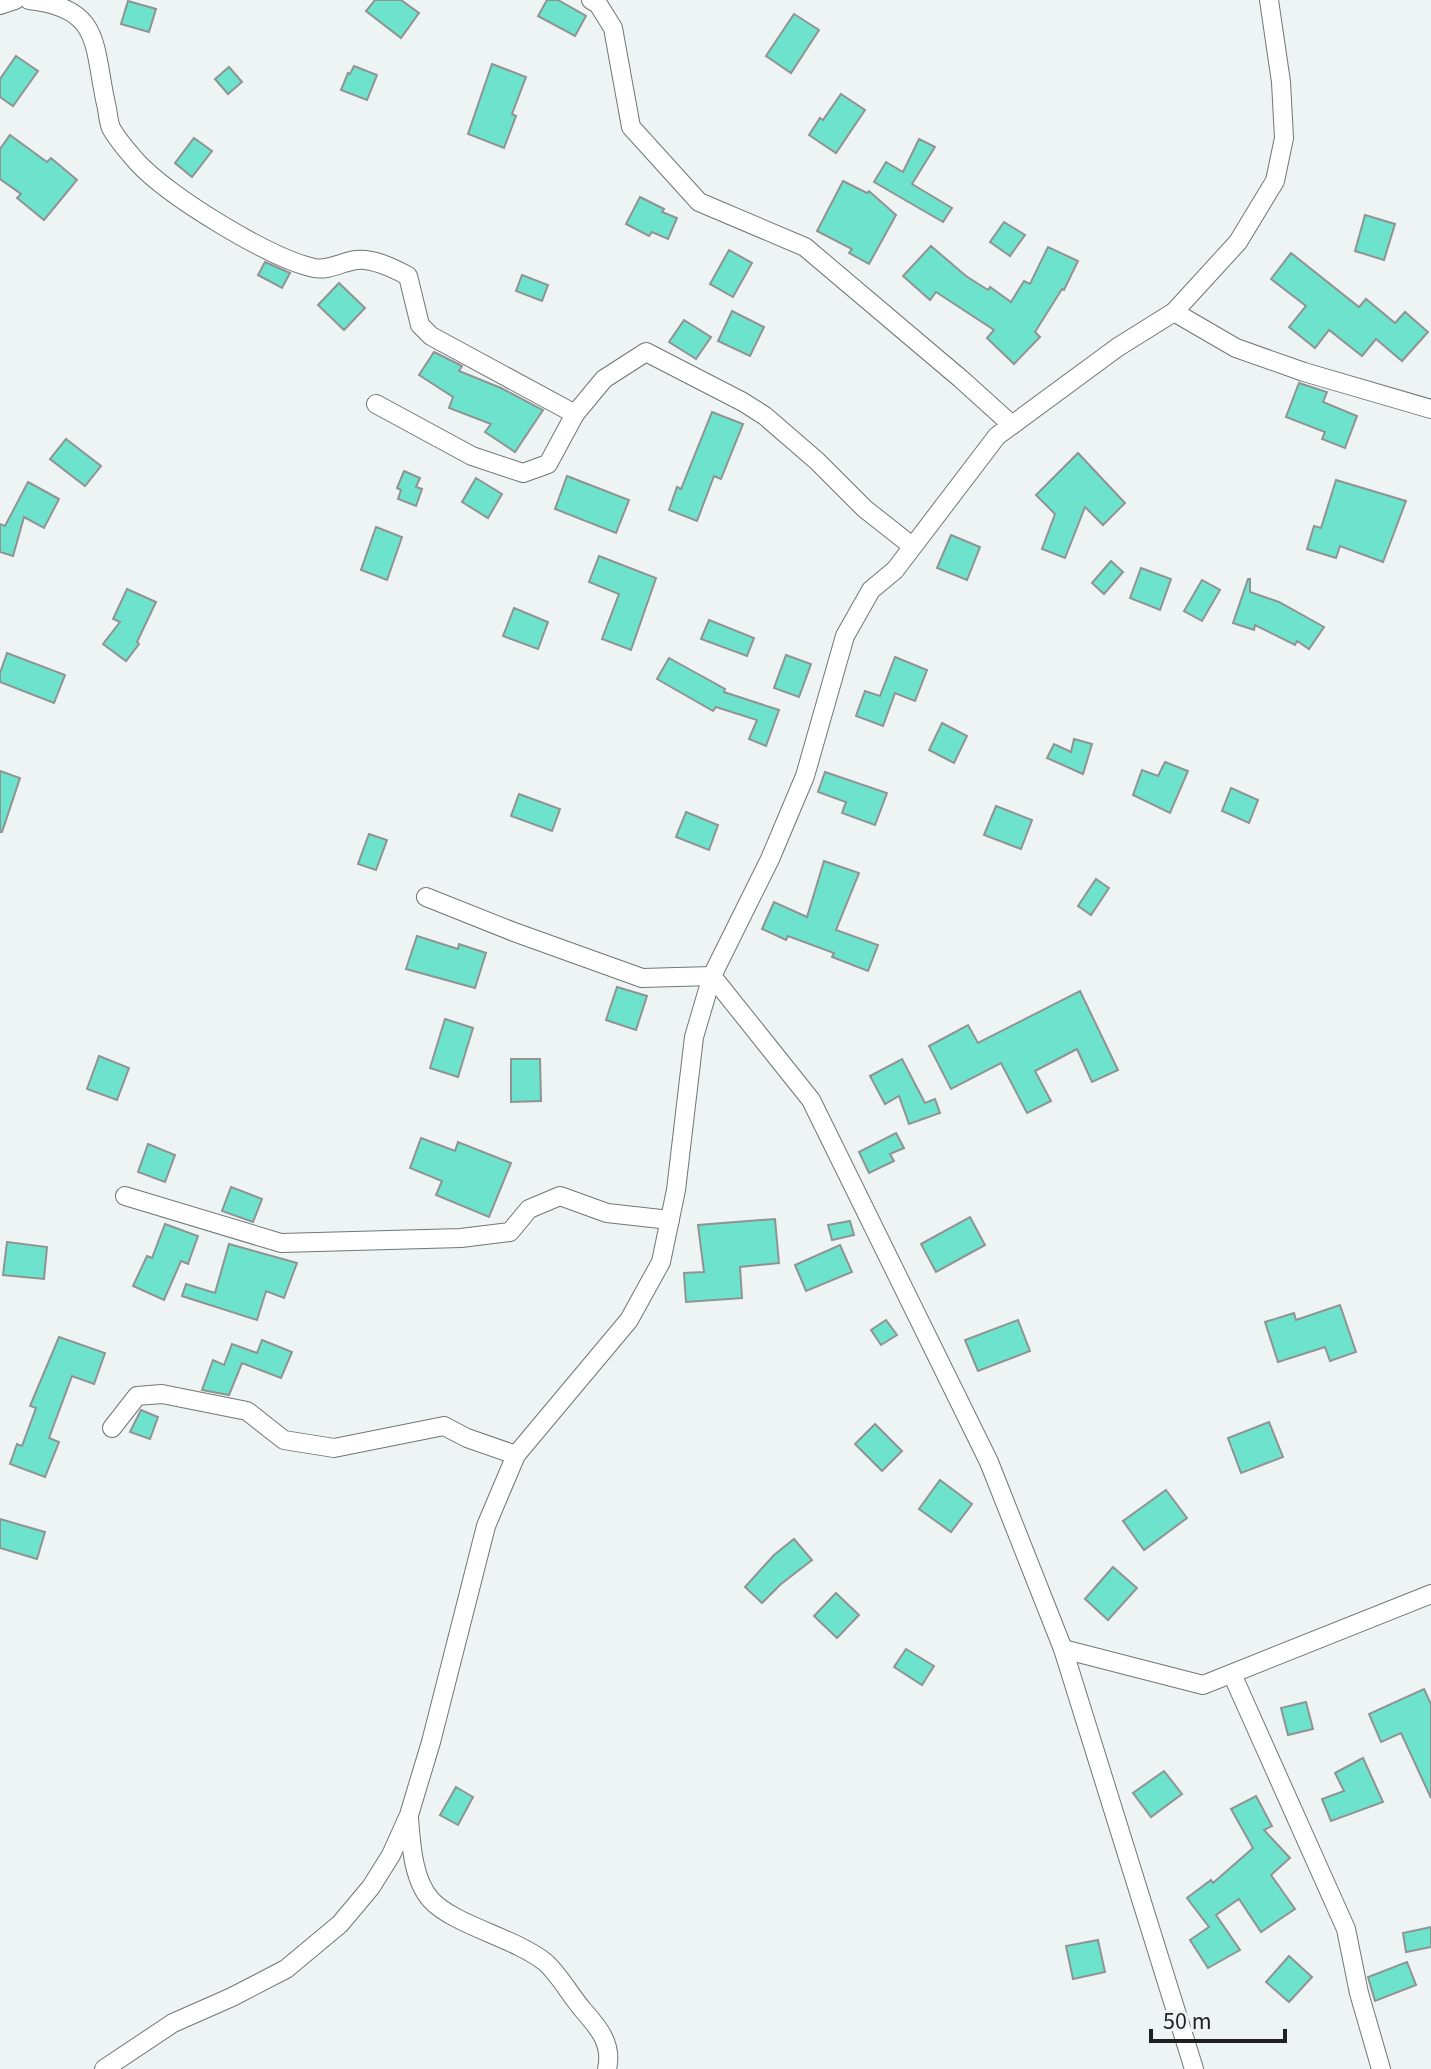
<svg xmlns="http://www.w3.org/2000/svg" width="1431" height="2069" font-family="'Source Sans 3',sans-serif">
<rect width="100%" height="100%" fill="#eef4f3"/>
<g fill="#6de3ce" stroke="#8f9493" stroke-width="2">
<polygon points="375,0 401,0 419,13 401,38 366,11"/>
<polygon points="547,0 558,0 586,16 575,36 538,16"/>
<polygon points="128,1 156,9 149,32 121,24"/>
<polygon points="794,14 819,30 791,73 766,56"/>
<polygon points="16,56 38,71 13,106 0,97 0,79"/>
<polygon points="492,64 526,77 512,114 516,116 504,148 468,134"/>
<polygon points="354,66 377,75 367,100 341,90 348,73 350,74"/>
<polygon points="229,67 242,82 228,94 215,79"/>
<polygon points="841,94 865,110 836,153 809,135 820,118 823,120"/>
<polygon points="10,135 47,162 51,158 77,180 44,220 17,198 21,194 0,179 0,149"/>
<polygon points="194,138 212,151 192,177 175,163"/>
<polygon points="919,139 935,147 912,184 952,208 943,222 874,182 886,162 903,172"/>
<polygon points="843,181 867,193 869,191 896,215 869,264 849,253 852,249 817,231"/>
<polygon points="640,197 664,209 662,212 677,218 668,239 652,232 649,236 626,224"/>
<polygon points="1365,215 1395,224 1384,260 1355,251"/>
<polygon points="1004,222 1025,235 1010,256 990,242"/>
<polygon points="931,246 966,276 988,290 990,287 1011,302 1024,281 1030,284 1048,247 1078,261 1064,290 1062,289 1035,332 1040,337 1014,364 987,338 994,330 936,292 930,300 903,276"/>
<polygon points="729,250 752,263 733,297 710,284"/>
<polygon points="1291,253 1359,307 1366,299 1395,323 1405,312 1428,332 1402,361 1376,339 1362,356 1329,330 1315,348 1289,327 1306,306 1271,279"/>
<polygon points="265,262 290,273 282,288 258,275"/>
<polygon points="522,275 548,285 542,301 516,291"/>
<polygon points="339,283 365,308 344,330 318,305"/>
<polygon points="732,311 764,327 750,356 718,341"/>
<polygon points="684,320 711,337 696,359 669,342"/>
<polygon points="434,352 462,366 459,371 501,388 543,410 515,452 485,432 491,424 449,408 453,397 419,375"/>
<polygon points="1299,383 1327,392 1323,402 1357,416 1345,448 1322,439 1325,432 1286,417"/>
<polygon points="712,412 743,424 721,479 714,476 697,521 669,510 677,487 681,489"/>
<polygon points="66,439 101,466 85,486 50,459"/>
<polygon points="1078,453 1125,503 1103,525 1085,507 1065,558 1042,549 1055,514 1036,495"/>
<polygon points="404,471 420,478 416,487 422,489 416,506 398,499 401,490 397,488"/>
<polygon points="567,476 629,500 616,533 555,509"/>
<polygon points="476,478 502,494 488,518 462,502"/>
<polygon points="1336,480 1406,501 1383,562 1340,546 1336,558 1307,549 1314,526 1321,528"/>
<polygon points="28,482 59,499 44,528 24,517 13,556 0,552 0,524 5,526"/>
<polygon points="376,527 402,537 387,580 361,570"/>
<polygon points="951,535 980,547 967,580 937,568"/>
<polygon points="599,556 656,578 631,650 602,639 619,594 589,582"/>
<polygon points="1111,561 1123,572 1104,594 1092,583"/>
<polygon points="1141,568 1171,579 1160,610 1130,598"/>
<polygon points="1248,579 1250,579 1250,592 1279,602 1324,627 1309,649 1297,641 1295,645 1255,625 1254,630 1233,623"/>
<polygon points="1202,580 1220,590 1202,621 1184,611"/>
<polygon points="127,589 156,602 137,642 139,644 126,661 103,644 120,622 113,619"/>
<polygon points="514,608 548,622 538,649 503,636"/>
<polygon points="709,620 754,638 747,656 701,639"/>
<polygon points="7,653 65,675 54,703 0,682 0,673"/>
<polygon points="786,655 811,664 799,697 774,688"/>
<polygon points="895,657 927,670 915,701 895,693 883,726 856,716 865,691 880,696"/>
<polygon points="669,658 725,689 724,692 779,710 766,746 749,739 757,720 716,707 713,711 657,679"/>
<polygon points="942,723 967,736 954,763 929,750"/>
<polygon points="1074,739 1092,744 1083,774 1047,758 1054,744 1071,752"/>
<polygon points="1165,762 1188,771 1170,813 1133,795 1142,770 1158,776"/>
<polygon points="0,771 20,778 2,832 0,832"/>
<polygon points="825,772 887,793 875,825 842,813 846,802 818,792"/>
<polygon points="1231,788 1258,800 1249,823 1222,811"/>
<polygon points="519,794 560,809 552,831 511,816"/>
<polygon points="996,806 1032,820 1021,849 984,835"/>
<polygon points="686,812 718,825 709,850 676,837"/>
<polygon points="369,834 387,840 376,870 358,864"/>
<polygon points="824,861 859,873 836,930 878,945 868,971 832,957 834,953 788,936 786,940 762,929 774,902 807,917"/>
<polygon points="1096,879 1109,888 1091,915 1078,906"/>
<polygon points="417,936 458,949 459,944 486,953 475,988 406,969"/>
<polygon points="617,987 647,996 636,1030 606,1020"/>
<polygon points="1080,991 1118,1070 1092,1082 1077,1049 1035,1071 1051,1101 1027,1113 1001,1063 951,1089 929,1046 968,1025 978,1043"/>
<polygon points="445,1019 473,1028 458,1077 430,1068"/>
<polygon points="99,1056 129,1068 117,1100 87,1089"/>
<polygon points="511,1059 540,1059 541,1101 511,1102"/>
<polygon points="902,1059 925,1103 935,1099 940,1113 909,1124 899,1096 885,1104 870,1076"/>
<polygon points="896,1133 904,1148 890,1154 894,1161 869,1173 859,1152"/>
<polygon points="421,1138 455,1151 458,1142 511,1163 489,1217 436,1195 442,1181 410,1168"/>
<polygon points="148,1144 175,1155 165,1182 138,1172"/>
<polygon points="231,1187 262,1199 253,1222 222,1211"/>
<polygon points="970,1217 985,1245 936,1272 921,1244"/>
<polygon points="775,1219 779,1263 740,1267 742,1298 686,1302 684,1273 704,1272 698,1225"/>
<polygon points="850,1221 854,1235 832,1240 828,1225"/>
<polygon points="165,1224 198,1236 188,1264 181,1261 164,1300 133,1286 147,1256 152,1258"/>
<polygon points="7,1242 47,1247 44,1279 3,1275"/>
<polygon points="229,1244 297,1263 284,1298 266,1291 257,1320 182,1296 186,1284 215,1293"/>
<polygon points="840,1245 852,1272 806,1291 795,1265"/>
<polygon points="1340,1305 1356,1352 1330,1361 1325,1347 1278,1362 1265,1322 1294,1313 1296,1320"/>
<polygon points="886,1320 897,1335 881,1345 871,1330"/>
<polygon points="1018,1320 1030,1351 978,1371 965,1340"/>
<polygon points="59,1337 105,1353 94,1384 72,1376 49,1438 59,1442 45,1477 10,1464 17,1444 22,1446 36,1408 30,1406"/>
<polygon points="262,1340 292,1352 281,1378 242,1363 229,1395 202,1390 213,1360 224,1365 232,1344 257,1353"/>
<polygon points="141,1410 158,1417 150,1439 130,1432"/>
<polygon points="1269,1422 1283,1457 1241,1473 1228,1438"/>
<polygon points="875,1424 902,1451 882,1471 855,1444"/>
<polygon points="940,1480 972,1504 951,1532 919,1509"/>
<polygon points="1166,1490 1187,1518 1144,1550 1123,1521"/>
<polygon points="0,1519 45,1532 37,1559 0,1548"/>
<polygon points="794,1539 812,1560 781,1584 762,1603 745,1587 774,1555"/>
<polygon points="1113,1567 1137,1588 1108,1620 1085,1599"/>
<polygon points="836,1593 859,1615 837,1638 814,1616"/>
<polygon points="906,1649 934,1666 922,1685 894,1667"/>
<polygon points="1424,1689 1431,1704 1431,1798 1401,1733 1381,1742 1369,1714"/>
<polygon points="1306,1702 1313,1729 1288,1735 1281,1708"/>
<polygon points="1363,1758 1383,1802 1331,1821 1322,1799 1344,1791 1335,1773"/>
<polygon points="1164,1771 1182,1794 1151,1817 1133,1793"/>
<polygon points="456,1787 473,1797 458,1825 440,1815"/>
<polygon points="1256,1796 1272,1826 1264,1830 1290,1858 1271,1875 1295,1909 1261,1932 1239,1899 1216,1915 1240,1950 1208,1968 1190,1940 1209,1927 1187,1898 1211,1880 1213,1883 1253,1848 1231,1809"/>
<polygon points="1431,1927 1431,1947 1406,1952 1403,1933"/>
<polygon points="1098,1940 1105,1972 1073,1979 1066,1946"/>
<polygon points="1289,1956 1312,1977 1289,2002 1266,1982"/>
<polygon points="1407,1962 1416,1985 1375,2001 1368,1977"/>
</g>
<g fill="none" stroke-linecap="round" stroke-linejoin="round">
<defs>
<g id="minor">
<path d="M29,0C102,8 93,45 106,104C108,111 108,121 111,128C117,139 129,153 137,162C168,196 269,258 314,268C328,271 342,262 356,260C373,258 393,268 408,276L420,325L431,336L575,414L604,379L646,352L743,402L765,416L817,461L865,509L912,546"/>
<polyline points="591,0 598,4 613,28 631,127 699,202 805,247 961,379 1012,425"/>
<polyline points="0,5 15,0"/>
<polyline points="1174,312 1236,348 1304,372 1431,409"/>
<polyline points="376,404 472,456 523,473 548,464 575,414"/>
<polyline points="426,897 514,932 642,978 712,976 811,1100 989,1462 1063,1649 1194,2069"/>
<polyline points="125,1196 281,1243 461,1238 510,1232 529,1209 560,1196 607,1213 670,1220"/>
<polyline points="112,1428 137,1396 162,1394 247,1411 284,1440 334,1448 444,1426 467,1438 516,1455"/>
<polyline points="1063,1649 1203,1685 1431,1594"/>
<polyline points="1232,1674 1346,1929 1359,1993 1381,2069"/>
<path d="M409,1818C411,1844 413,1880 431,1900C454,1925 515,1938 545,1962C559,1974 570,1995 583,2010C598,2027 613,2044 607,2069"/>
<polyline points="104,2069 173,2023 232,1997 286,1969 340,1924 371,1887 391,1855 409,1815 431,1742 486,1526 516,1455 629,1320 661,1262 676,1190 694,1037 712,976 770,859 805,776 845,636 871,590 895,570 997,436 1118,347 1174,312 1238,242 1275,181 1284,138 1281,82 1269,0"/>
</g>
</defs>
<use href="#minor" stroke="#717674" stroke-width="20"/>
<use href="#minor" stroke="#fff" stroke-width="18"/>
</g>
<path d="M1151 2029v12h134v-12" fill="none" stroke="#1f2121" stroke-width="4"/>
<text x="1163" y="2029" font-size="24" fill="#1f2121" stroke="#eef4f3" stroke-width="6" paint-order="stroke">50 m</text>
</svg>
